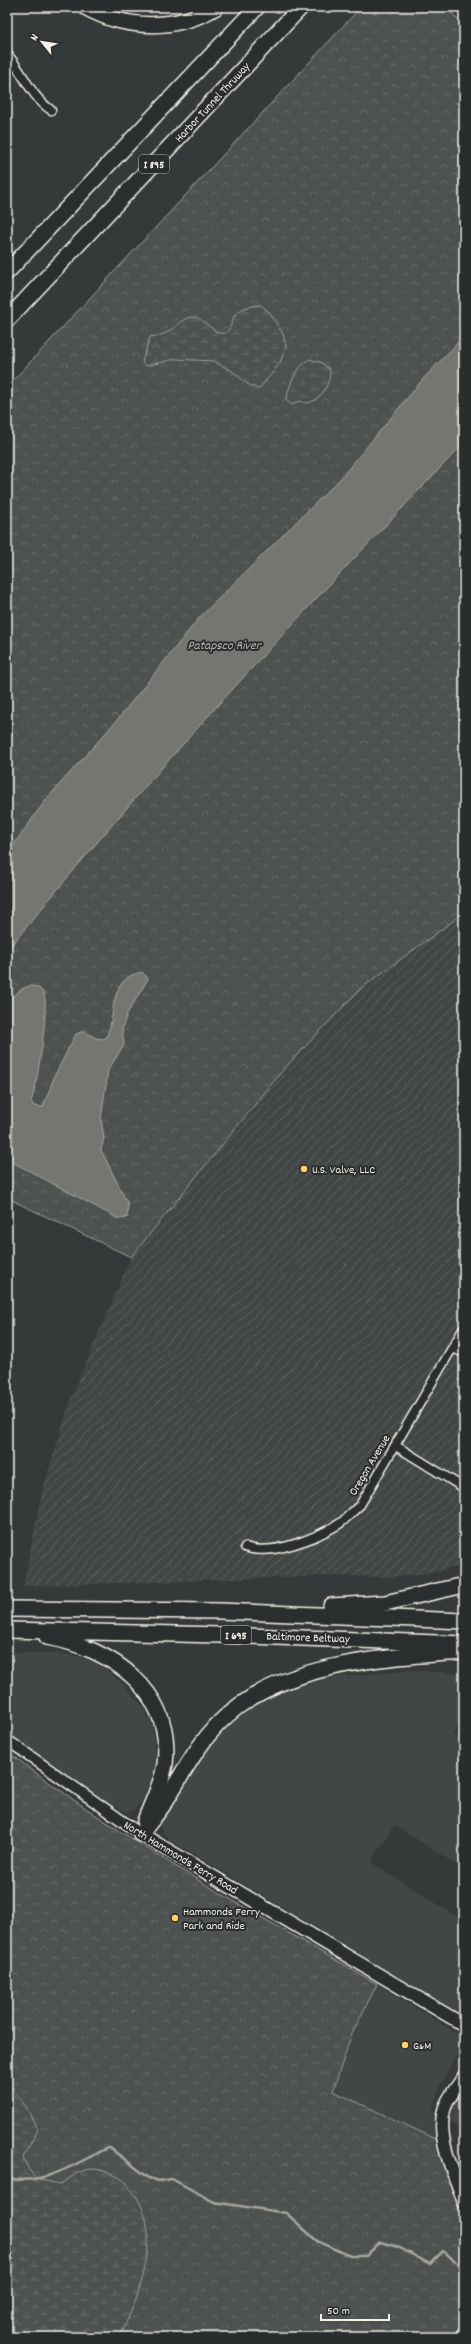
<svg xmlns="http://www.w3.org/2000/svg" width="471" height="2344" font-family="Dekko,sans-serif">
<defs>
<pattern id="industrial-furrows" width="10" height="10" patternUnits="userSpaceOnUse"><rect width="10" height="10" fill="#434645"/><path d="M-1 1l2-2M0 10L10 0M9 11l2-2" fill="none" stroke="#5f6160"/></pattern>
<pattern id="forest-crowns" width="20" height="18" patternUnits="userSpaceOnUse"><rect width="20" height="18" fill="#4e514f"/><path d="M2 6a3 3 0 1 1 6 0M12 15a3 3 0 1 1 6 0" fill="none" stroke="#686a68"/></pattern>
<pattern id="wetland-marsh" width="20" height="14" patternUnits="userSpaceOnUse"><rect width="20" height="14" fill="#4e514f"/><path d="M1 5h8M5 5V1M11 12h8M15 12V8" fill="none" stroke="#686a68"/></pattern>
</defs>
<rect width="100%" height="100%" fill="#363939"/>
<filter id="ink" filterUnits="userSpaceOnUse"><feTurbulence type="fractalNoise" baseFrequency=".025" numOctaves="2"/><feDisplacementMap in="SourceGraphic" scale="8" xChannelSelector="R" yChannelSelector="G"/><feConvolveMatrix kernelMatrix="1 2 1 2 8 2 1 2 1" color-interpolation-filters="sRGB"/></filter>
<g filter="url(#ink)">
<g fill="#434645">
<polygon points="7,1652 60,1653 85,1658 107,1670 126,1687 143,1707 152,1725 156,1756 153,1774 147,1791 140,1804 134,1810 126,1812 106,1801 7,1733"/>
<polygon points="407,1670 464,1674 464,1715 453,1734 464,1741 464,1869 394,1825 371,1862 464,1921 464,2016 170,1840 163,1833 160,1825 162,1815 216,1733 251,1705 279,1691 327,1678"/>
<polygon points="377,1984 461,2036 461,2048 442,2082 433,2107 436,2139 333,2091 351,2036"/>
<polygon points="464,2085 464,2131 450,2122 456,2099"/>
</g>
<polygon fill="url(#industrial-furrows)" points="464,913 464,1565 431,1573 389,1577 327,1576 23,1586 42,1492 71,1398 131,1257 283,1070 360,989"/>
<g fill="url(#forest-crowns)" stroke="#a1a19c">
<polygon points="361,7 447,7 464,27 464,913 360,989 283,1070 131,1257 7,1198 7,387"/>
<path d="M7,1751C123,1841 251,1911 377,1984L351,2036L333,2091L436,2139L464,2225V2320L455,2337H7Z"/>
</g>
<g fill="url(#wetland-marsh)" stroke="#a1a19c">
<path d="M261,305L270,313L283,334L286,346L280,363L260,388L258,389L249,385L232,371L213,361L175,359L146,366L142,362L150,337C156,336 163,335 168,332C177,326 184,316 195,317C205,319 215,336 225,333C236,329 224,307 261,305Z"/>
<path d="M310,359L322,363L330,370C331,381 322,400 308,403C305,403 302,402 299,401L292,405L286,400C290,384 295,367 310,359Z"/>
<path d="M7,2081L26,2107L38,2130L23,2157C32,2180 36,2179 60,2184C85,2169 90,2163 118,2177C125,2180 128,2186 133,2192C165,2233 139,2295 120,2337H7Z"/>
</g>
<g fill="#757572" stroke="#a8a7a1">
<path d="M464,336V443C306,608 150,773 7,951V854L45,801L118,719L200,617L340,479L424,378Z"/>
<path d="M142,972L148,979L127,1014L122,1029L124,1045L108,1070L101,1119L104,1138L101,1150L128,1204L127,1218L119,1219L7,1159V1003C12,997 23,985 32,986C37,987 42,989 44,994C49,1007 37,1089 31,1101L34,1106L43,1107L55,1075L76,1034L84,1031L96,1038L105,1039C118,1017 106,978 142,972Z"/>
</g>
<g fill="none" stroke-linecap="round" stroke-linejoin="round">
<path stroke="#a8a7a1" stroke-width="2.5" d="M7,2178C36,2185 63,2171 88,2158C97,2154 100,2149 110,2148L149,2178L159,2181L172,2179L214,2202L286,2213L317,2241L350,2256H366L380,2242L398,2247L430,2264L443,2251C451,2256 455,2264 464,2269"/>
<defs>
<g id="minor">
<path d="M7,54C24,73 30,96 51,110"/>
<polyline points="453,1348 464,1353"/>
<polyline points="396,1446 464,1488"/>
<path d="M245,1547C271,1557 316,1538 339,1524C346,1519 353,1511 360,1505L464,1328"/>
</g>
<polyline id="tertiary" points="7,1740 141,1834"/>
<g id="secondary">
<polyline points="141,1834 464,2025"/>
<path d="M464,2076C458,2086 447,2098 444,2110C436,2139 455,2175 464,2202"/>
<polyline points="462,2337 464,2334"/>
</g>
<g id="motorway">
<path d="M85,7C126,30 176,31 216,7"/>
<polyline points="7,272 257,7"/>
<polyline points="7,320 301,7"/>
<polyline points="331,1606 385,1603 464,1585"/>
<polyline points="7,1609 220,1611 464,1621"/>
<polyline points="7,1630 220,1635 464,1644"/>
<path d="M47,1637C111,1648 174,1691 165,1764C162,1784 152,1802 145,1821"/>
<path d="M141,1834C148,1824 156,1815 163,1805C181,1777 196,1746 220,1722C278,1663 385,1657 463,1652"/>
</g>
</defs>
<use href="#minor" stroke="#f4f1e8" stroke-width="11"/>
<use href="#tertiary" stroke="#f4f1e8" stroke-width="13"/>
<use href="#secondary" stroke="#f4f1e8" stroke-width="15"/>
<use href="#motorway" stroke="#f4f1e8" stroke-width="18"/>
<use href="#minor" stroke="#2a2d2e" stroke-width="8"/>
<use href="#tertiary" stroke="#2a2d2e" stroke-width="10"/>
<use href="#secondary" stroke="#2a2d2e" stroke-width="12"/>
<use href="#motorway" stroke="#2a2d2e" stroke-width="15"/>
</g>
</g>
<g fill="#ffd166" stroke="#2a2d2e" stroke-width="1.5">
<circle cx="304" cy="1169" r="4"/>
<circle cx="175" cy="1918" r="4"/>
<circle cx="405" cy="2045" r="4"/>
</g>
<g text-anchor="middle" stroke-width="4" stroke-linejoin="round" paint-order="stroke">
<g fill="#2a2d2e" stroke="#b7b6b0" stroke-width="1">
<rect x="139" y="155" width="30" height="18" rx="3"/>
<rect x="221" y="1626" width="30" height="18" rx="3"/>
</g>
<g font-size="11" font-weight="bold" fill="#f4f1e8">
<text x="154" y="168">I 895</text>
<text x="236" y="1639">I 695</text>
</g>
<g font-size="12" fill="#f4f1e8" stroke="#2a2d2e">
<text transform="translate(212 102) rotate(-47)" y="4">Harbor Tunnel Thruway</text>
<text transform="translate(369 1465) rotate(-59)" y="4">Oregon Avenue</text>
<text transform="translate(308 1637) rotate(2)" y="4">Baltimore Beltway</text>
<text transform="translate(181 1857) rotate(31)" y="4">North Hammonds Ferry Road</text>
</g>
<g font-size="12" fill="#f4f1e8" stroke="#2a2d2e" text-anchor="start">
<text x="312" y="1173">U.S. Valve, LLC</text>
<text x="183" y="1915">Hammonds Ferry<tspan x="183" dy="14">Park and Ride</tspan></text>
<text x="413" y="2049">G&amp;M</text>
</g>
<g font-size="13" font-style="italic" fill="#b4b3ad" stroke="#2a2d2e">
<text x="224" y="649">Patapsco River</text>
</g>
</g>
<rect width="471" height="2344" fill="none" stroke="#2a2d2e" stroke-width="24"/>
<rect x="12" y="12" width="447" height="2320" fill="none" stroke="#f4f1e8" stroke-width="1.5" filter="url(#ink)"/>
<g transform="translate(42 42) rotate(300)" stroke="#2a2d2e" stroke-width="3" paint-order="stroke">
<path d="M0-3L7 15L0 10L-7 15Z" fill="#f4f1e8"/>
<text y="-6" font-size="11" font-weight="bold" text-anchor="middle" fill="#f4f1e8">N</text>
</g>
<path d="M321 2314v6h68v-6" fill="none" stroke="#f4f1e8" stroke-width="2"/>
<text x="327" y="2314" font-size="12" fill="#f4f1e8" stroke="#2a2d2e" stroke-width="3" paint-order="stroke">50 m</text>
</svg>
